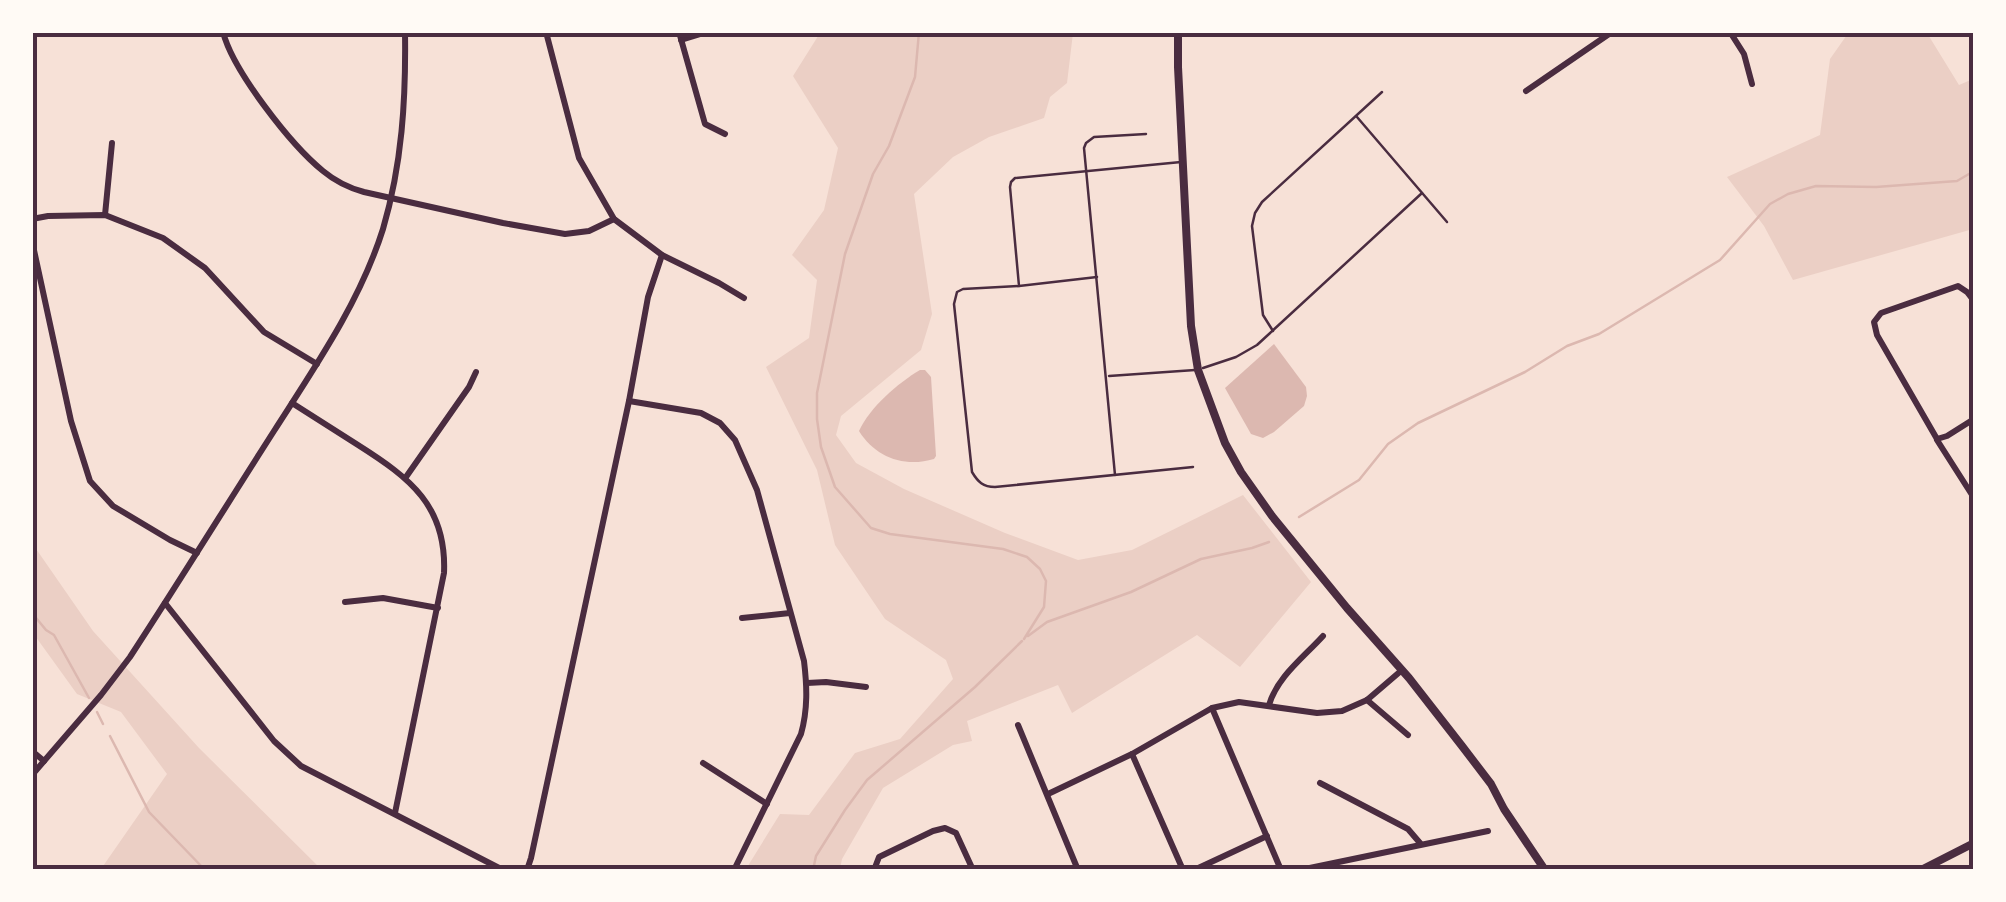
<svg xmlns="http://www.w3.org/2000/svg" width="2006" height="902" font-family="'Fira Sans Condensed',sans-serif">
<rect width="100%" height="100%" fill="#f7e1d7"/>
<g fill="#ebcfc5">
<polygon points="1849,32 1927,33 1959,85 1973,79 1973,229 1793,280 1764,226 1727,177 1820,135 1830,59"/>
<polygon points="820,33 1073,33 1067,83 1050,97 1044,118 989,137 953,157 914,194 932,314 921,350 841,416 836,435 856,463 904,489 1005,533 1078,560 1132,550 1243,495 1311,582 1240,667 1197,635 1072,713 1058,685 967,721 972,741 953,745 883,788 842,859 840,869 746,869 780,814 809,815 855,753 900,739 953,679 946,660 885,619 835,545 817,470 766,367 809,338 817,280 792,255 824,210 838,148 793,76"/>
<polygon points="32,543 93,631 199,748 321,869 101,869 167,774 121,712 77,694 33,633"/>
</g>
<g fill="#dcb8b0">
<polygon points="1274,344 1306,387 1307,396 1304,406 1274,432 1263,438 1251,434 1225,388"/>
<path d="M920,370H925L931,377L936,456L934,459C904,468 875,457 859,431C870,407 898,383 920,370Z"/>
</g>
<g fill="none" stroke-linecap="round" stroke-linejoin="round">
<g stroke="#dcb8b0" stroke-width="2.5">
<polyline points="919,32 915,77 889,146 873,174 845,254 817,393 817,419 821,447 835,487 871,528 890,534 1003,549 1027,557 1040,569 1046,581 1044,607 1024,639"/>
<polyline points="1299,517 1359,480 1388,444 1418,423 1525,372 1567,346 1599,334 1720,260 1770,204 1788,194 1816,186 1876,187 1957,181 1974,171"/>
<polyline points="32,613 46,630 54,635 89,698"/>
<polyline points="1028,636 1047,622 1131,592 1201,559 1252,548 1269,542"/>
<polyline points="97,712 103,724"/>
<polyline points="110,736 149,812 205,870"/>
<polyline points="813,870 816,856 845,810 867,780 975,687 1022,641"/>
</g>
<g stroke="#4a2c40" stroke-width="2.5">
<polyline points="1357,117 1447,222"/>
<path d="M1097,277L1019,286L963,289L957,292L954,304L972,472C978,482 983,487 995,487L1193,467"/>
<polyline points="1019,286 1010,187 1011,182 1015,178 1181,162"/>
<polyline points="1273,331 1263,315 1252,226 1255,213 1262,202 1382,92"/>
<polyline points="1203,368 1236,357 1257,345 1422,193"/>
<polyline points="1109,376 1195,370"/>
<polyline points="1115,475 1084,148 1086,143 1094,137 1146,134"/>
</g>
<g stroke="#4a2c40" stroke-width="6">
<path d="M223,32C233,71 291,145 323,171C335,181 349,188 364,192L503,223L565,234L589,231L614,219"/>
<polyline points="546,32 579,158 614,219 662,255 719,283 744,298"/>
<polyline points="679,32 705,124 725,134"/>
<polyline points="1730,32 1744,54 1752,84"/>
<polyline points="681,40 707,32"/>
<polyline points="1526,91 1612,32"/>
<polyline points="105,215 112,143"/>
<polyline points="32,219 48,216 105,215 163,238 205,268 264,332 317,364"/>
<polyline points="32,241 71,421 90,481 113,506 170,540 197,553"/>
<polyline points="1974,301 1967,292 1958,286 1881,313 1874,322 1877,335 1937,439 1947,436 1974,419"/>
<path d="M629,401L701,413L720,423L735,440L757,490L804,661C807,686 808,709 801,734L734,870"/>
<path d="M292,403C314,417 336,431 358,445C410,478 447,506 444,573L395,813"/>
<polyline points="1937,440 1974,498"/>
<polyline points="406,477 469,387 476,372"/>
<polyline points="345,602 383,598 438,608"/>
<polyline points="165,603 274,741 301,766 503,870"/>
<polyline points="742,618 790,613"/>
<polyline points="807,683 826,682 866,687"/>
<polyline points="1367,700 1408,735"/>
<path d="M1269,705C1277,677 1304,657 1323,636"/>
<polyline points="1212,708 1281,870"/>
<polyline points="1018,725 1078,870"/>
<polyline points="32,751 44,761"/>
<polyline points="1132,754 1183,870"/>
<polyline points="703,763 767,804"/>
<path d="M32,775L101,695L130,657C179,582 226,506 274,431C315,367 360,302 383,229C402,164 406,100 405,32"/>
<polyline points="1320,783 1408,829 1420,843"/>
<polyline points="1048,794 1132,754 1212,708 1239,702 1317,713 1342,711 1367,700 1402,670"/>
<polyline points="527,870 531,858 629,401 648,297 662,255"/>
<polyline points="874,870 879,857 933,831 945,828 956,833 973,870"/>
<polyline points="1194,870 1267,836"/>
<polyline points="1300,870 1488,831"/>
</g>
<polyline stroke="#4a2c40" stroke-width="8" points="1178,32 1178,67 1191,326 1198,370 1225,443 1241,472 1272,516 1347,608 1409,678 1462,746 1491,784 1504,809 1545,870"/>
<polyline stroke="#4a2c40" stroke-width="8" points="1921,870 1974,843"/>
</g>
<rect width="2006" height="902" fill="none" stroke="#fffaf5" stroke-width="70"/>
<rect x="35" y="35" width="1936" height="832" fill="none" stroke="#4a2c40" stroke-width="4"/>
</svg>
